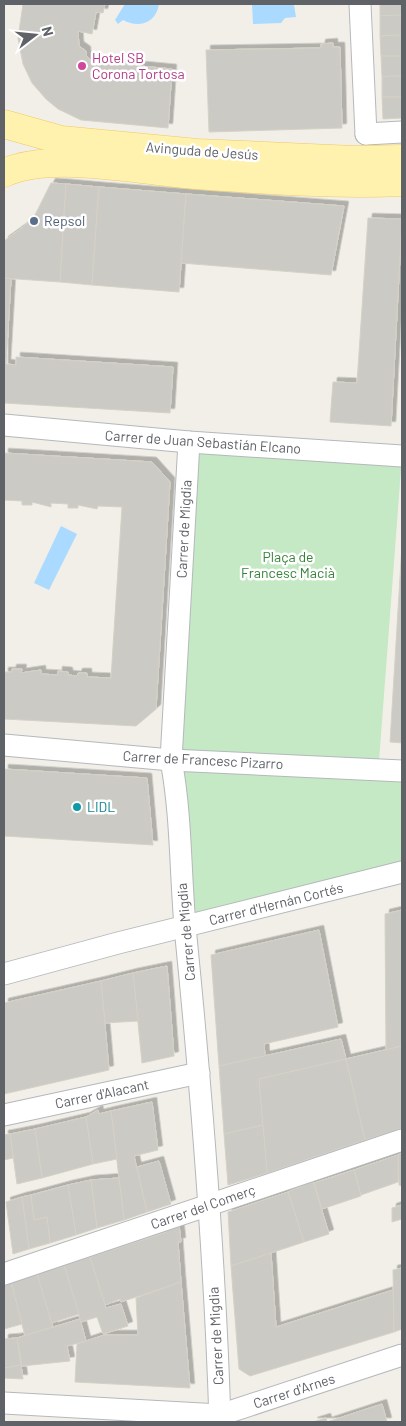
<svg xmlns="http://www.w3.org/2000/svg" width="406" height="1426" font-family="Barlow,sans-serif">
<defs>
<filter id="shadow"><feDropShadow dx="4.5" dy="-4.5" stdDeviation="0" flood-color="#0004"/></filter>
</defs>
<rect width="100%" height="100%" fill="#f1efe8"/>
<polygon fill="#c5e8c5" points="189,442 402,456 379,761 402,774 402,872 185,927 179,799"/>
<g fill="#aadaff">
<path d="M125,4H159C156,23 139,29 123,20L118,24L115,20Z"/>
<polygon points="252,4 294,5 296,17 285,18 281,23 253,24"/>
<polygon points="61,526 77,534 49,590 34,583"/>
</g>
<g fill="#cccac5" stroke="#d6d1c6" filter="url(#shadow)">
<polygon points="23,4 105,4 103,13 96,12 92,34 78,31 79,46 86,51 86,55 90,60 97,62 172,69 168,128 81,120 58,109 46,99 32,83 23,64 18,38"/>
<polygon points="380,4 402,4 402,15 380,16"/>
<polygon points="401,15 402,35 380,36 380,16"/>
<polygon points="402,35 402,56 381,56 380,36"/>
<polygon points="333,43 333,47 340,47 342,128 209,132 206,50 321,48 321,44"/>
<polygon points="381,56 402,56 402,76 382,77"/>
<polygon points="390,76 402,76 402,97 382,97 382,77"/>
<polygon points="382,97 402,97 402,118 383,119"/>
<polygon points="51,183 66,184 60,282 4,278 4,241 22,228 35,215"/>
<polygon points="66,184 99,187 92,285 60,282"/>
<polygon points="99,187 186,194 179,292 92,285"/>
<polygon points="186,194 344,206 331,275 181,263"/>
<polygon points="368,218 402,219 391,426 330,422 333,382 357,383"/>
<polygon points="4,278 11,279 6,364 16,365 16,357 173,367 170,413 4,403"/>
<polygon points="4,453 152,462 170,482 156,709 136,726 4,719 4,672 12,672 12,669 22,669 21,673 41,670 41,674 58,675 58,671 68,672 68,675 77,676 78,673 87,673 87,677 111,678 122,507 98,506 97,509 78,505 78,508 68,508 68,504 51,503 51,507 32,502 32,505 22,505 22,501 4,500"/>
<polygon points="402,544 402,743 390,742"/>
<polygon points="4,769 147,778 153,845 4,836"/>
<polygon points="402,910 402,1046 386,1050 385,914"/>
<polygon points="319,930 338,1027 264,1044 265,1056 219,1066 211,955"/>
<polygon points="167,966 174,1056 142,1063 133,973"/>
<polygon points="133,973 138,1021 105,1023 101,981"/>
<polygon points="101,981 109,1070 4,1094 4,1003"/>
<polygon points="341,1039 346,1059 259,1079 263,1125 224,1134 219,1066"/>
<polygon points="402,1046 402,1128 365,1140 346,1059"/>
<polygon points="346,1059 365,1140 267,1173 259,1079"/>
<polygon points="152,1102 158,1150 134,1156 147,1212 124,1220 111,1111"/>
<polygon points="98,1110 99,1114 111,1111 117,1159 93,1164 86,1117"/>
<polygon points="86,1117 93,1164 42,1178 35,1129"/>
<polygon points="263,1125 267,1173 228,1185 224,1134"/>
<polygon points="35,1129 42,1178 17,1184 10,1134"/>
<polygon points="10,1134 13,1158 4,1160 4,1135"/>
<polygon points="402,1153 402,1186 399,1185 398,1155"/>
<polygon points="398,1155 398,1182 361,1195 354,1170"/>
<polygon points="159,1161 171,1204 147,1212 137,1167"/>
<polygon points="354,1170 361,1196 322,1209 314,1183"/>
<polygon points="119,1178 124,1220 97,1228 91,1180"/>
<polygon points="91,1180 97,1228 76,1235 68,1185"/>
<polygon points="313,1181 329,1234 304,1242 288,1192"/>
<polygon points="68,1185 76,1235 50,1243 47,1217 34,1220 31,1195"/>
<polygon points="288,1192 304,1242 231,1266 228,1212"/>
<polygon points="31,1195 34,1220 47,1217 50,1243 29,1249 22,1197"/>
<polygon points="22,1197 29,1249 13,1254 6,1202"/>
<polygon points="402,1205 402,1219 392,1222 392,1208"/>
<polygon points="179,1225 181,1242 178,1242 181,1282 121,1302 120,1299 105,1305 90,1257 167,1232 166,1230"/>
<polygon points="271,1253 276,1327 393,1290 394,1332 250,1376 239,1369 231,1266"/>
<polygon points="90,1257 106,1308 121,1304 128,1326 103,1334 97,1317 81,1322 64,1265"/>
<polygon points="64,1265 79,1314 51,1323 37,1274 56,1266 57,1268"/>
<polygon points="402,1268 402,1329 394,1332 393,1270"/>
<polygon points="37,1274 53,1327 25,1336 11,1282"/>
<polygon points="11,1282 22,1324 4,1329 4,1285"/>
<polygon points="181,1282 190,1388 75,1382 77,1344 104,1335 138,1335 136,1298"/>
<polygon points="80,1319 86,1341 67,1346 70,1361 22,1366 17,1338"/>
<polygon points="17,1338 21,1365 4,1368 4,1339"/>
<polygon points="21,1365 23,1379 4,1378 4,1368"/>
<polygon points="382,1404 387,1422 313,1422 326,1418 327,1422"/>
</g>
<g fill="none" stroke-linecap="round" stroke-linejoin="round">
<defs>
<g id="street">
<polyline points="360,4 366,134"/>
<polyline points="366,134 402,132"/>
<polyline points="4,425 189,442 402,456"/>
<path d="M189,442L171,760C182,818 180,878 186,937C202,1098 215,1260 220,1422"/>
<polyline points="4,745 171,760 402,771"/>
<polyline points="4,974 118,943 402,872"/>
<polyline points="4,1115 199,1073"/>
<polyline points="4,1274 402,1140"/>
<polyline points="4,1403 220,1415 402,1355"/>
</g>
<g id="primary">
<polyline points="4,124 61,140 197,153 354,160 402,159"/>
<path d="M4,173C50,151 143,171 196,175C264,180 334,185 402,182"/>
</g>
</defs>
<use href="#street" stroke="#b5b8bc" stroke-width="23"/>
<use href="#primary" stroke="#f2c960" stroke-width="29"/>
<use href="#street" stroke="#fff" stroke-width="21"/>
<use href="#primary" stroke="#fff2af" stroke-width="28"/>
</g>
<circle fill="#d1479c" stroke="#fff" stroke-width="2" cx="82" cy="66" r="5"/>
<circle fill="#5c6f8a" stroke="#fff" stroke-width="2" cx="34" cy="221" r="5"/>
<circle fill="#0f9aa8" stroke="#fff" stroke-width="2" cx="77" cy="807" r="5"/>
<g text-anchor="middle" stroke-width="5" stroke-linejoin="round" paint-order="stroke">
<g font-size="14" fill="#b23c85" stroke="#fff" text-anchor="start">
<text x="92" y="63">Hotel SB<tspan x="92" dy="16">Corona Tortosa</tspan></text>
</g>
<g font-size="14" fill="#5f6368" stroke="#fff">
<text transform="translate(202 151) rotate(4)" y="5">Avinguda de Jesús</text>
<text transform="translate(203 442) rotate(4)" y="5">Carrer de Juan Sebastián Elcano</text>
<text transform="translate(184 529) rotate(-87)" y="5">Carrer de Migdia</text>
<text transform="translate(203 760) rotate(3)" y="5">Carrer de Francesc Pizarro</text>
<text transform="translate(276 904) rotate(-14)" y="5">Carrer d'Hernán Cortés</text>
<text transform="translate(186 932) rotate(-95)" y="5">Carrer de Migdia</text>
<text transform="translate(102 1094) rotate(-12)" y="5">Carrer d'Alacant</text>
<text transform="translate(203 1207) rotate(-19)" y="5">Carrer del Comerç</text>
<text transform="translate(216 1336) rotate(-93)" y="5">Carrer de Migdia</text>
<text transform="translate(294 1391) rotate(-18)" y="5">Carrer d'Arnes</text>
</g>
<g font-size="14" fill="#4e5e75" stroke="#fff" text-anchor="start">
<text x="44" y="226">Repsol</text>
</g>
<g font-size="14" fill="#348238" stroke="#fff">
<text x="288" y="562">Plaça de<tspan x="288" dy="16">Francesc Macià</tspan></text>
</g>
<g font-size="14" fill="#0d838f" stroke="#fff" text-anchor="start">
<text x="87" y="812">LIDL</text>
</g>
</g>
<rect width="406" height="1426" fill="none" stroke="#5f6368" stroke-width="10"/>
<g transform="translate(35 35) rotate(74)" stroke="#ffffff" stroke-width="4" paint-order="stroke">
<path d="M0-4L9 19L0 12L-9 19Z" fill="#5f6368"/>
<text y="-8" font-size="14" font-weight="bold" text-anchor="middle" fill="#5f6368">N</text>
</g>
</svg>
